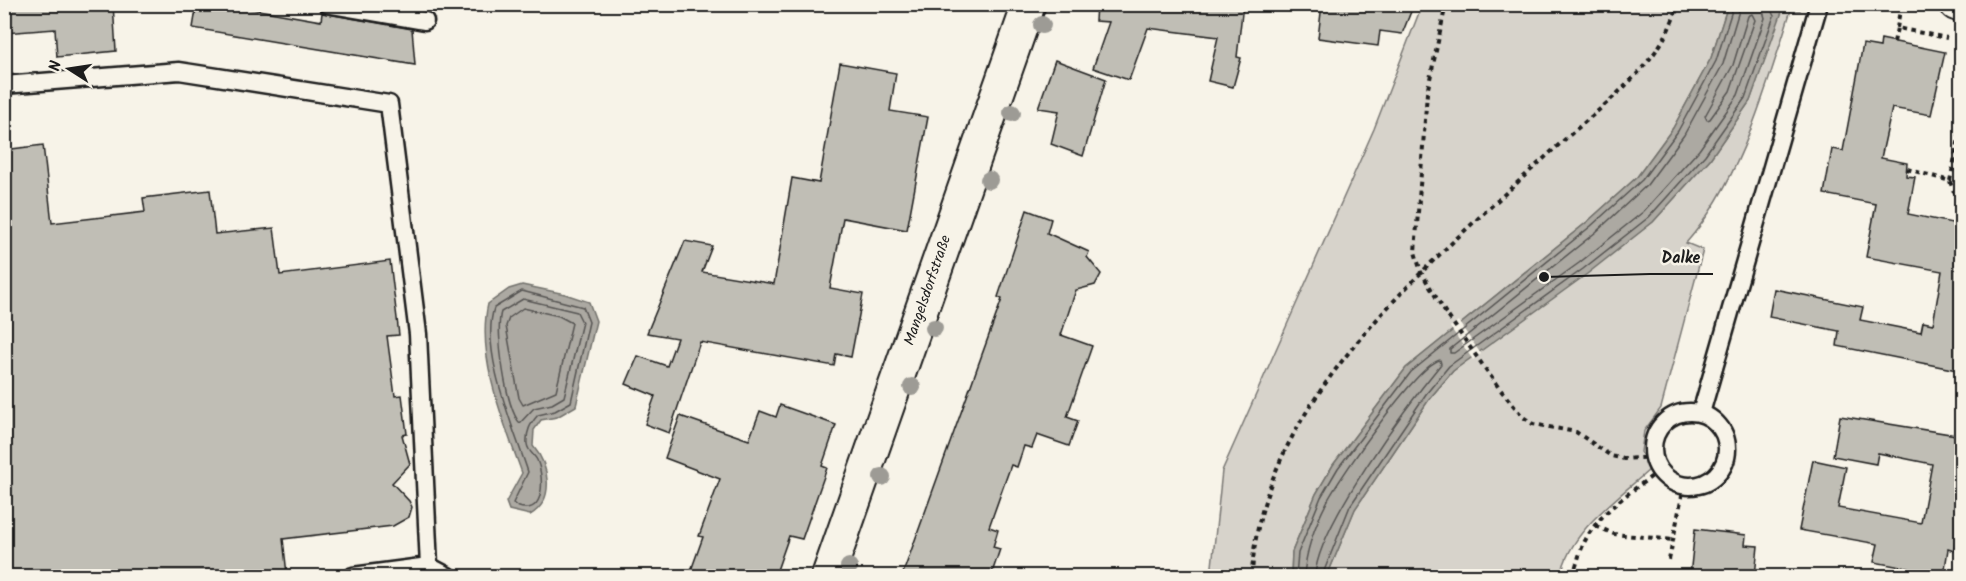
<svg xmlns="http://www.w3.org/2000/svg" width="1966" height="581" font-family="Kalam,sans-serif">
<rect width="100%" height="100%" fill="#f7f3e8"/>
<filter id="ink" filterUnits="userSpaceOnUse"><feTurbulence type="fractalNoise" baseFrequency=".0167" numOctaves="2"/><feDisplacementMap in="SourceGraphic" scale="12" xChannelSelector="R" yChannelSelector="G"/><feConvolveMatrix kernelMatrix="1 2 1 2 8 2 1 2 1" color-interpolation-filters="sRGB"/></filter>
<g filter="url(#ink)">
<g fill="#d7d3cb" stroke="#7a7874" stroke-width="1.5">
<polygon points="1422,5 1728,5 1711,58 1673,128 1637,177 1587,222 1406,368 1333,465 1316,494 1292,552 1291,576 1211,576 1222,471 1374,129"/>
<path d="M1774,5L1801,7L1800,10H1791C1766,88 1741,181 1686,243L1703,250L1661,408L1644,431L1641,452L1649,470C1617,499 1569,531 1561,576H1327L1355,509L1430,398L1453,371L1653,222L1710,159L1750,101L1782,9L1774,7Z"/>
</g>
<g fill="#aca9a2" stroke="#72716c" stroke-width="1.5">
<polygon points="1728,5 1774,5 1774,7 1783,9 1750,101 1710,159 1653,222 1587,274 1453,371 1430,398 1355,509 1327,576 1291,576 1292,552 1316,494 1333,465 1406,368 1587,222 1637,177 1673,128 1711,58"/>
<path d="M522,285L565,294L589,302L596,321L576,406L557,417L541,420L534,430L533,446C549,465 556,500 530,515L509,510L506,502L522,473C504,423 476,357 488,304L509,289Z"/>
</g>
<polygon fill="#f7f3e8" points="1458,321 1481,354 1473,360 1450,327"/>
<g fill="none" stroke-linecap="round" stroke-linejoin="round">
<g stroke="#565452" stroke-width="1.5">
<polyline points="1741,4 1723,64 1684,135 1647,185 1596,232 1450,349 1450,353 1454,353 1579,263 1643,212 1699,150 1738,95 1765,18 1761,4"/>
<polygon points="1752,14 1755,20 1730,91 1710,119 1707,120 1705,116 1733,65 1748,16"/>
<path d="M522,291L583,307L589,322L571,402L555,411L538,415C530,424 526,432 527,444C528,452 534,454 537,460C543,473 546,509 525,508C520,508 517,507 513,503L528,472C514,429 480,351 494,308Z"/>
<path d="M523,299L577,312L582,322L564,397L552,404L534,408L520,423C506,410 495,331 501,312Z"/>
<polygon points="523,308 559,316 572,323 556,391 523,405 519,398 506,326 509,318"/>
<polyline points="1296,576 1298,553 1321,497 1338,468 1411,372 1591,226 1642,180 1678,131 1716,61 1734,4"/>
<path d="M1304,576C1306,550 1316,522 1329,498C1343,473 1417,365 1440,360L1441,364C1408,404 1317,527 1315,576"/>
<polyline points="1322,576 1350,506 1426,394 1449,366 1583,269 1649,217 1705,155 1745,98 1774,16 1768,4"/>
</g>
</g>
<g fill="#c0beb5" stroke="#1c1c1c" stroke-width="1.5">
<polygon points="4,4 113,4 116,51 57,57 55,29 4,33"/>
<polygon points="197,4 225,4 321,21 322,13 412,29 415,65 193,28"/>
<polygon points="1096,4 1243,4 1237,57 1241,58 1233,87 1208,81 1218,37 1148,28 1129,80 1093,68 1109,22 1095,21"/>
<polygon points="1322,4 1414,4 1402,34 1380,31 1378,46 1318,38"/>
<polygon points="1881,39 1945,52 1931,115 1892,108 1881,158 1907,163 1906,176 1915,177 1908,214 1962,225 1962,371 1837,346 1839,331 1769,317 1774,289 1863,307 1860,320 1921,332 1923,322 1933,324 1942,271 1866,257 1876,204 1824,194 1832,149 1843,151 1863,44 1880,47"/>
<polygon points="1055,60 1106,79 1083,156 1051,144 1059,111 1038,108"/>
<polygon points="840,63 896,73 890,111 928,117 907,230 843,218 830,288 863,294 851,357 836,354 834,366 700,342 669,433 645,424 655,396 626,384 638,356 667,366 677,338 647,333 685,241 712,246 702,272 774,284 792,178 819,183"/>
<polygon points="43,145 52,223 145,212 143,198 210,190 215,234 274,228 280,275 390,261 399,335 387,336 395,396 402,395 407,434 402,435 410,464 392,483 409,501 412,507 409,517 393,526 283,539 287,574 4,576 4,150"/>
<polygon points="1027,210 1051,219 1047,233 1089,252 1087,257 1101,274 1095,285 1076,290 1061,335 1092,346 1067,417 1078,421 1069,446 1037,435 1032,448 1024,446 1017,467 1011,465 989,527 998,530 993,547 1000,549 991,576 902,576 1002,299 998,297"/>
<polygon points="780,405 836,425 822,466 827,468 802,539 789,536 775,576 689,576 703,537 699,536 720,479 665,458 680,416 749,440 760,411 776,417"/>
<polygon points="1840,416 1962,436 1962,505 1954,551 1948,549 1944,575 1874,562 1878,544 1799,530 1813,460 1846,467 1838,508 1921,523 1932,464 1878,453 1876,464 1833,456"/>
<polygon points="1695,529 1746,535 1745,545 1758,546 1755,576 1690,576"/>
</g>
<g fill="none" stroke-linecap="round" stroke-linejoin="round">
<defs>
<g id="service">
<polyline points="327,4 425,21"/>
<polyline points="4,85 179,71 389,104 418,334 429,566"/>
<circle cx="1690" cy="449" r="37"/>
<polyline points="1701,413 1819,4"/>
<polyline points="353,576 429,566 448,576"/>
</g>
<g id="minor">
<polyline points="1956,4 1962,6"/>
<polyline points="828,576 1029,4"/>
</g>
</defs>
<use href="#service" stroke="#1c1c1c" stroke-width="21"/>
<use href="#minor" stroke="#1c1c1c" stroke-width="36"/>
<g stroke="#1c1c1c" stroke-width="4" stroke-dasharray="4.5 4.5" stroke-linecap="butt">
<polyline points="1446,4 1427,93 1415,252 1421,272 1445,312 1499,388 1523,417 1533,424 1576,432 1611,456 1624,459 1653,457"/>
<polyline points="1897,28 1901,4"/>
<polyline points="1894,42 1897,28 1947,38"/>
<polyline points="1907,169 1950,181 1953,190 1962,198"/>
<polyline points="1950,181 1962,124"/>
<polyline points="1596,526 1614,534 1674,540"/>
<polyline points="1669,560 1684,486"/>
<path d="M1252,576C1258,401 1435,259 1553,150C1590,116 1635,84 1662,42C1669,30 1674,17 1679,4"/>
<path d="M1573,576C1576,566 1579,555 1583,545C1597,513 1632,491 1659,471"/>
</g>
<use href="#service" stroke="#f7f3e8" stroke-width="16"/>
<use href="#minor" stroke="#f7f3e8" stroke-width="32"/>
</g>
<g fill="#9d9b95">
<circle cx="1042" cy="25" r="9"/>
<circle cx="1012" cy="113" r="9"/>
<circle cx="989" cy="180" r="9"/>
<circle cx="934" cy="328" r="9"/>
<circle cx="912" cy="387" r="9"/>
<circle cx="882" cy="477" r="9"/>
<circle cx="849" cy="567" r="9"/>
</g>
</g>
<g text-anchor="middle" stroke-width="5" stroke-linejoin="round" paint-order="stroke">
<g font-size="15" fill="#1c1c1c" stroke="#f7f3e8">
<text transform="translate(927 290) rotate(-71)" y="5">Mangelsdorfstraße</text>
</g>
</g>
<path fill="none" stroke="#1c1c1c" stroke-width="2" d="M1544 277L1650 274H1713"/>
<circle fill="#1c1c1c" stroke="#f7f3e8" stroke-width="2" cx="1544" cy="277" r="6"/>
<g font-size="16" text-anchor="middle" font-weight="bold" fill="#1c1c1c" stroke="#f7f3e8" stroke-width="5" stroke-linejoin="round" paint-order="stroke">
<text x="1681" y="263">Dalke</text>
</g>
<rect width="1966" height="581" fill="none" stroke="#f7f3e8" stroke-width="24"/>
<rect x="12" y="12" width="1942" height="557" fill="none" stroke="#1c1c1c" stroke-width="2" filter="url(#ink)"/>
<g transform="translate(69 69) rotate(282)" stroke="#f7f3e8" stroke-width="4.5" paint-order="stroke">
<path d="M0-4.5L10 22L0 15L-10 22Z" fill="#1c1c1c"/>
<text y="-9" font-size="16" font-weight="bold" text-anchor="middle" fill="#1c1c1c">N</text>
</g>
</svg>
